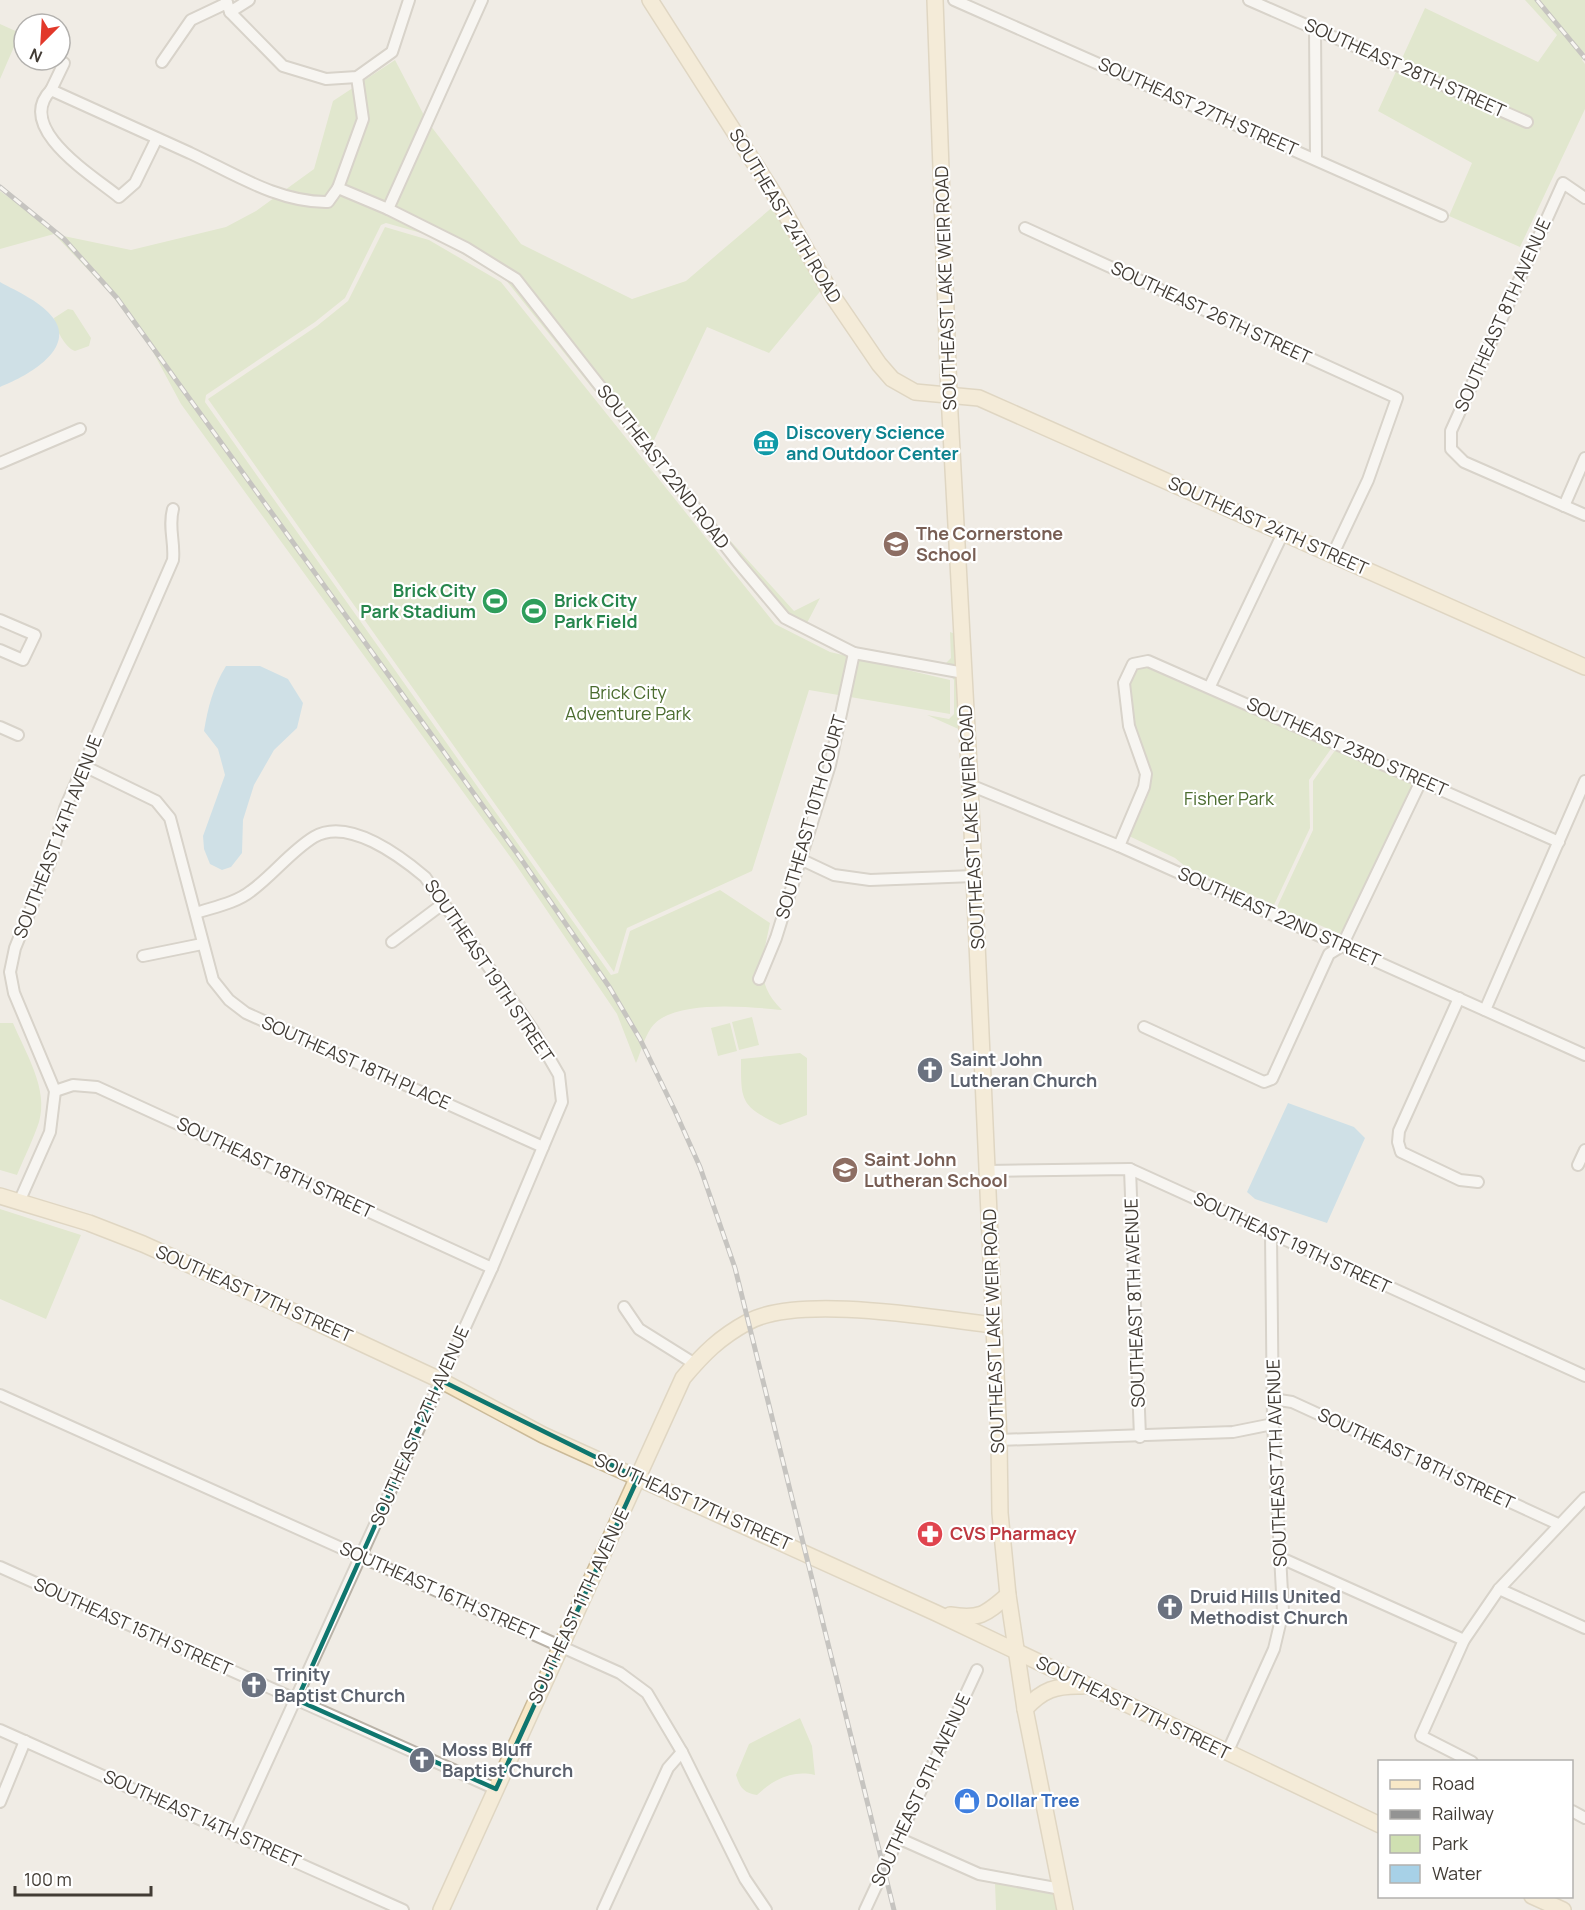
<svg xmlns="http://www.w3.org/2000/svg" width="1585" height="1910" font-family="Manrope,sans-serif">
<rect width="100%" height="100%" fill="#f0ece5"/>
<g fill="#cfe0b1">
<polygon points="1525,0 1585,0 1585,53 1582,60 1585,64 1585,109 1520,247 1449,216 1472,163 1378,111 1425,8 1538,62 1557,35"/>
<polygon points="0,24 20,33 0,79"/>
<path d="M395,60L427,121L521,244L632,299L686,281L775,205L823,288L769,353L707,327L649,451L794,611L820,598L807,623L809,629L843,646L920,661L946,663L951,658L950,632L958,635L963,731L927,715L949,719L954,714V680L951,676L832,648L778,620L505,279L432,236L386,223L381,225L345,298L315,322L206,395L205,402L611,975L618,973L630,931L720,890L770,923C763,959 753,981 782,1010C751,1007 671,998 651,1028C644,1038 641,1052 636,1063L617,1014L514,862L181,404L152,350L111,294L54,234L0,249V191L43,222L54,234L131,250L226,227L256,211L314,169L333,101Z"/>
<polygon points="385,227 429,240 501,282 775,624 830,652 950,680 950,714 809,690 752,871 627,928 614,972 208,399 317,326 348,301"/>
<path d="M68,309L73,310L91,338L89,346L75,351C65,348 55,328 54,318Z"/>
<path d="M1141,666L1150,667L1333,746L1309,780L1310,828L1274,905L1186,867L1175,858L1129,836C1134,824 1150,797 1150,785C1149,754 1110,689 1141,666Z"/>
<polygon points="1336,749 1423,782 1352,939 1277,907 1313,830 1313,781"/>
<polygon points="752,1017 759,1045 739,1050 732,1022"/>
<path d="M0,1023H13C25,1052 49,1089 39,1122C33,1140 24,1158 17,1175L0,1170Z"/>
<polygon points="730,1023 737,1051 718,1056 711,1028"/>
<path d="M800,1053L807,1058V1115L780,1125C740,1106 741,1101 741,1059Z"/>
<polygon points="0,1209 81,1235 46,1319 0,1299"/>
<path d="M800,1718L812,1746L815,1775C792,1770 774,1779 757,1795C744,1793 740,1788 736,1775L749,1744Z"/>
<polygon points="995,1883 1055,1893 1058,1910 996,1910"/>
</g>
<g fill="#a7d1e7">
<path d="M0,282C18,292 42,302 54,319C76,351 23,378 0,387Z"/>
<path d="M226,666H260L288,679L303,703L297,728L274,750L254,785L243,820L242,853L231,867L222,870L210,864L204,849L203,836L225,775L218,749L204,731C208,707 213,687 226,666Z"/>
<polygon points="1288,1103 1354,1127 1365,1138 1327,1223 1255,1199 1247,1192"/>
</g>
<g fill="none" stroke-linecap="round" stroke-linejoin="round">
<defs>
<g id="street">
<polyline points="226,0 230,12 283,66 326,79 357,77 392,52 409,0"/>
<polyline points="954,0 1442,216"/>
<polyline points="1249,0 1527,122"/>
<polyline points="230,12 249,0"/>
<polyline points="1315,29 1316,159"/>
<polyline points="162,62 191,20 227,3"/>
<polyline points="357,77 363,119 338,188 388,209 466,248 516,279 737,561 785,618 854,653 964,673"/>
<polyline points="51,90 64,63"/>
<path d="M157,138L135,183L119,197C92,175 14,128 51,90C98,111 144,132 190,153C233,173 279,203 328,202L338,188"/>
<polyline points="1585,198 1563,183 1451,431 1451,449 1464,462 1585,515"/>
<polyline points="388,209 482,0"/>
<polyline points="1025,228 1397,398 1368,480 1333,554"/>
<polyline points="0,463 80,429"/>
<polyline points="1564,506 1585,458"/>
<polyline points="0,620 35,635 23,660 0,650"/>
<polyline points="1210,686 1283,533"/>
<polyline points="0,727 18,735"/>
<polyline points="84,766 156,801 170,818 213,980 229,1000 246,1013 543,1147"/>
<polyline points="970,785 1119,846 1585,1055"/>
<polyline points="1119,846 1144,787 1146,774 1129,726 1124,683 1133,664 1148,661 1559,842"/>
<polyline points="800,859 834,875 870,880 974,876"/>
<path d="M196,913C214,907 236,903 251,891C273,875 291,851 314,837C348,817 400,856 425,877L533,1030L559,1075L562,1102L492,1268L234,1834"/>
<polyline points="392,942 444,903"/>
<polyline points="143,956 202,944"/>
<polyline points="759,979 776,938 830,765 854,653"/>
<polyline points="1459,998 1399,1131 1398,1142 1401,1152 1460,1180 1478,1182"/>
<polyline points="1485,1010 1585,781"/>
<polyline points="1144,1027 1264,1082 1272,1079 1329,954 1342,946 1421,781"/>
<polyline points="55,1091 73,1085 97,1087 492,1268"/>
<polyline points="1578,1165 1585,1150"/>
<polyline points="1130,1169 1140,1437"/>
<polyline points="987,1171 1130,1169 1585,1376"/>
<path d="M19,1202L50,1132L55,1091L14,993L10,972L15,948L50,862L65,808L173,560C175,542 168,527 173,509"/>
<polyline points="624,1307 639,1329 695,1364"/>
<polyline points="0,1395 620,1673 647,1693 682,1752 745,1879 766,1910"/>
<polyline points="1273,1399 1292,1402 1558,1524"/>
<polyline points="999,1440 1233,1432 1273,1424"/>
<polyline points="1281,1558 1464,1640"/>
<polyline points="0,1567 496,1789"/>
<polyline points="1499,1589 1585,1628"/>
<polyline points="0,1730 403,1910"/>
<polyline points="1227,1753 1274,1649 1283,1611 1273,1424 1271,1234"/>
<polyline points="1472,1762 1421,1736 1464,1640 1499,1589 1585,1498"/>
<polyline points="0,1802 25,1741"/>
<polyline points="1572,1811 1585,1818"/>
<polyline points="898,1838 979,1874 1061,1889"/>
<polyline points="603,1910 668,1768 682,1752"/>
<polyline points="865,1910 977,1670"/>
</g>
<g id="secondary">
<polyline points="650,0 774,194 834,298 879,364 892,379 915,392 979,398 1585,667"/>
<polyline points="935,0 949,395 970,785 999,1440 1000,1513 1008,1595 1025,1709 1065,1910"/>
<polyline points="0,1196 89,1223 143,1244 277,1304 440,1380 543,1435 936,1613 1380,1825"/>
<path d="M950,1615C980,1620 986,1614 1008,1595"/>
<path d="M1025,1709C1042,1690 1056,1685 1083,1686"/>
<polyline points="1532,1896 1563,1910"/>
<path d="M441,1910L683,1378C703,1354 720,1337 748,1322C798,1294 934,1318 993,1325"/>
</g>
</defs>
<use href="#street" stroke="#bab3a8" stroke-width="14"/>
<use href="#secondary" stroke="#cbba98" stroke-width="18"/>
<use href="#street" stroke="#fff" stroke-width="10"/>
<use href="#secondary" stroke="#f8e8c7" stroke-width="15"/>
<defs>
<g id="rail">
<polyline points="1537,0 1585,58"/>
<polyline points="0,187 64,239 117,298 521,859 610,988 640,1039 675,1111 700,1167 735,1268 894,1910"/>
</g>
</defs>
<use href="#rail" stroke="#939393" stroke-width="5"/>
<use href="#rail" stroke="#fff" stroke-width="3" stroke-dasharray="9" stroke-linecap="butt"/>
</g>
<path d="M0 0H1585V1910H0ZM440,1380L638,1478L496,1789L297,1700Z" fill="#f0ece5" fill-opacity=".55" fill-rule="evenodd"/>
<path fill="none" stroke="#0f766e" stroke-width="4.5" stroke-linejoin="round" d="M440,1380L638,1478L496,1789L297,1700Z"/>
<defs>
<symbol id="museum-disc" viewBox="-11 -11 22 22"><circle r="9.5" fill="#0f9aa8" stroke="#fff"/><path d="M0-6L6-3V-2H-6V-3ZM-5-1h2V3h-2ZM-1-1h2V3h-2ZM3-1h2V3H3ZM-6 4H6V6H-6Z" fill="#fff"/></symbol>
<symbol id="school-disc" viewBox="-11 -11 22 22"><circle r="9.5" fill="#8d6e63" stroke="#fff"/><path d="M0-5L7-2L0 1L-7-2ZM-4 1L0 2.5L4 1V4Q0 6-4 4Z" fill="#fff"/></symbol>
<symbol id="stadium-disc" viewBox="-11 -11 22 22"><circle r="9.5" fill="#2e9e5b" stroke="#fff"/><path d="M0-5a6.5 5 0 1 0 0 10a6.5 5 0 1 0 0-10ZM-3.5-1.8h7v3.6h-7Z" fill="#fff"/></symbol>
<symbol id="church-disc" viewBox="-11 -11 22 22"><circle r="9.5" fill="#6b7280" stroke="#fff"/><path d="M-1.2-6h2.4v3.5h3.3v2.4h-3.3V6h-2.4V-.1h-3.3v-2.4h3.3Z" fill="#fff"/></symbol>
<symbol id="pharmacy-disc" viewBox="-11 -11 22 22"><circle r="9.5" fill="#e0444e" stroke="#fff"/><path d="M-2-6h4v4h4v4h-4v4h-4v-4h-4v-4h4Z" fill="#fff"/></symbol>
<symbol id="shop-disc" viewBox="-11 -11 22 22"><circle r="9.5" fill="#3f7fe0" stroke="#fff"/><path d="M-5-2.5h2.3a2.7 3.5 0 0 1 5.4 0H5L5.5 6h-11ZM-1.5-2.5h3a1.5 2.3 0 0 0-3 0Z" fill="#fff"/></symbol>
</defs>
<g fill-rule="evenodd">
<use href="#museum-disc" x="751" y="428" width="30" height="30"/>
<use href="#school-disc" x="881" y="529" width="30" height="30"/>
<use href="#stadium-disc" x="480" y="586" width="30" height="30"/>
<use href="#stadium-disc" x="519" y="596" width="30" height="30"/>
<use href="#church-disc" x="915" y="1055" width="30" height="30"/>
<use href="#school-disc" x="830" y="1155" width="30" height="30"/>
<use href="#pharmacy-disc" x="915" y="1519" width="30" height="30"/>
<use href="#church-disc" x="1155" y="1592" width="30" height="30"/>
<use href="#church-disc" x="239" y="1670" width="30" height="30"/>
<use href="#church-disc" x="407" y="1745" width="30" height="30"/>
<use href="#shop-disc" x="952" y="1786" width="30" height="30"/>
</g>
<g text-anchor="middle" stroke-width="4.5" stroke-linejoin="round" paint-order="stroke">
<g font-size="18" fill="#423c35" stroke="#fff">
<text transform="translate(1405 68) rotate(24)" y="6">SOUTHEAST 28TH STREET</text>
<text transform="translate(1198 107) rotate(24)" y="6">SOUTHEAST 27TH STREET</text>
<text transform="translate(785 216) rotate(59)" y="6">SOUTHEAST 24TH ROAD</text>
<text transform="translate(946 288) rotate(-92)" y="6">SOUTHEAST LAKE WEIR ROAD</text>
<text transform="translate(1211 313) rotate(25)" y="6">SOUTHEAST 26TH STREET</text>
<text transform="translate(1503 315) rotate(-66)" y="6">SOUTHEAST 8TH AVENUE</text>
<text transform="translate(663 467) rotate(52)" y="6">SOUTHEAST 22ND ROAD</text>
<text transform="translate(1268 526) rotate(24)" y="6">SOUTHEAST 24TH STREET</text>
<text transform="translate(1347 747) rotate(24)" y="6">SOUTHEAST 23RD STREET</text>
<text transform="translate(811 817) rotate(-74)" y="6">SOUTHEAST 10TH COURT</text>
<text transform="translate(972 827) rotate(-93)" y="6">SOUTHEAST LAKE WEIR ROAD</text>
<text transform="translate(58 837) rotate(-69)" y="6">SOUTHEAST 14TH AVENUE</text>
<text transform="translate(1279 917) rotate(24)" y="6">SOUTHEAST 22ND STREET</text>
<text transform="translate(489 971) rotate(56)" y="6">SOUTHEAST 19TH STREET</text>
<text transform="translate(356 1063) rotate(24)" y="6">SOUTHEAST 18TH PLACE</text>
<text transform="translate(275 1168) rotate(25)" y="6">SOUTHEAST 18TH STREET</text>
<text transform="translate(1292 1243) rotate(25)" y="6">SOUTHEAST 19TH STREET</text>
<text transform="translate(254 1294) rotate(24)" y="6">SOUTHEAST 17TH STREET</text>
<text transform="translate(1135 1303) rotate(-92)" y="6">SOUTHEAST 8TH AVENUE</text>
<text transform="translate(994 1331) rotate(-92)" y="6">SOUTHEAST LAKE WEIR ROAD</text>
<text transform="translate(420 1426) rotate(-66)" y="6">SOUTHEAST 12TH AVENUE</text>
<text transform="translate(1416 1459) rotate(25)" y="6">SOUTHEAST 18TH STREET</text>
<text transform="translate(1277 1463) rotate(-92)" y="6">SOUTHEAST 7TH AVENUE</text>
<text transform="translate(693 1502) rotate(24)" y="6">SOUTHEAST 17TH STREET</text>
<text transform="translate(439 1591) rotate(24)" y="6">SOUTHEAST 16TH STREET</text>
<text transform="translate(579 1606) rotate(-65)" y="6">SOUTHEAST 11TH AVENUE</text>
<text transform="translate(133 1627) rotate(24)" y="6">SOUTHEAST 15TH STREET</text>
<text transform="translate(1133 1708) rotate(26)" y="6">SOUTHEAST 17TH STREET</text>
<text transform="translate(921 1790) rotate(-65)" y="6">SOUTHEAST 9TH AVENUE</text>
<text transform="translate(202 1819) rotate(24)" y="6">SOUTHEAST 14TH STREET</text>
</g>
<g font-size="18" font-weight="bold" fill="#0d838f" stroke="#fff" text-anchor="start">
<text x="786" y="439">Discovery Science<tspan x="786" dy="21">and Outdoor Center</tspan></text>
</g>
<g font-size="18" font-weight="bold" fill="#785e54" stroke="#fff" text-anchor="start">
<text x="916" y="540">The Cornerstone<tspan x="916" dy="21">School</tspan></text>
<text x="864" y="1166">Saint John<tspan x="864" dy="21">Lutheran School</tspan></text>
</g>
<g font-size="18" font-weight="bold" fill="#27864d" stroke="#fff" text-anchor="end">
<text x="476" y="597">Brick City<tspan x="476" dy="21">Park Stadium</tspan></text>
<text x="554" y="607" text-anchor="start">Brick City<tspan x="554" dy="21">Park Field</tspan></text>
</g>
<g font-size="18" fill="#4b6c2f" stroke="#fff">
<text x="628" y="699">Brick City<tspan x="628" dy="21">Adventure Park</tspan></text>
<text x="1229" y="805">Fisher Park</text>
</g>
<g font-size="18" font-weight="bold" fill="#5b616d" stroke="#fff" text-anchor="start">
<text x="950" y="1066">Saint John<tspan x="950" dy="21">Lutheran Church</tspan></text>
<text x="1190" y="1603">Druid Hills United<tspan x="1190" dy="21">Methodist Church</tspan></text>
<text x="274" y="1681">Trinity<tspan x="274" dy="21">Baptist Church</tspan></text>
<text x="442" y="1756">Moss Bluff<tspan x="442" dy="21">Baptist Church</tspan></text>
</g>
<g font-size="18" font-weight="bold" fill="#be3a42" stroke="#fff" text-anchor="start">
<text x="950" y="1540">CVS Pharmacy</text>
</g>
<g font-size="18" font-weight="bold" fill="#366cbe" stroke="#fff" text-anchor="start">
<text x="986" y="1807">Dollar Tree</text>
</g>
</g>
<rect x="1378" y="1760" width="195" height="138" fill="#ffffff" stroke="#b3b1ae" stroke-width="1.5"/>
<rect x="1390" y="1780" width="30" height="9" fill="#f8e8c7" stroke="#b3b1ae" stroke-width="1.5"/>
<text x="1432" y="1790" font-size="18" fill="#423c35">Road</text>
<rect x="1390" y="1810" width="30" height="9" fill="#939393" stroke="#b3b1ae" stroke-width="1.5"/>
<text x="1432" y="1820" font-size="18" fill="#423c35">Railway</text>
<rect x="1390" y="1835" width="30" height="18" fill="#cfe0b1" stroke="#b3b1ae" stroke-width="1.5"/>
<text x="1432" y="1850" font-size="18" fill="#423c35">Park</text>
<rect x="1390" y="1865" width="30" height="18" fill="#a7d1e7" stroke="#b3b1ae" stroke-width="1.5"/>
<text x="1432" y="1880" font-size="18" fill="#423c35">Water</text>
<g transform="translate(42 42) rotate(204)"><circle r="28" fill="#ffffff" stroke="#b3b1ae" stroke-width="1.5"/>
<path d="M0-4.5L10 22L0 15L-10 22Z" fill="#e2382a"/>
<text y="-9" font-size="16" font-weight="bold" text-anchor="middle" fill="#423c35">N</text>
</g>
<path d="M15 1886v9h136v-9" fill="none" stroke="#423c35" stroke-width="3"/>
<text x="24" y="1886" font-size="18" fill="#423c35" stroke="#ffffff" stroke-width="4.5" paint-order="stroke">100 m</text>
</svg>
